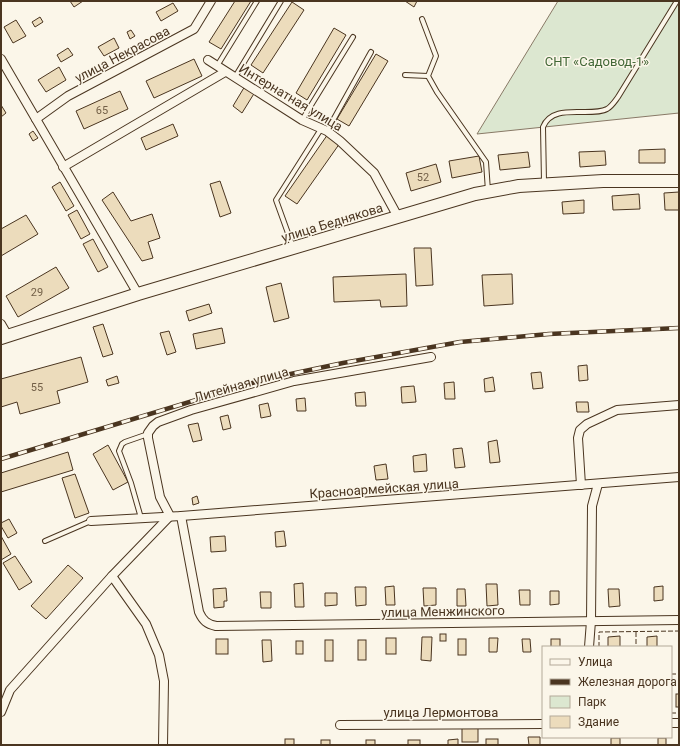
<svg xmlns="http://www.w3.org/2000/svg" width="680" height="746" font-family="Roboto,sans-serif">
<rect width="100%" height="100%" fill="#fbf6e9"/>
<polygon fill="#dce7d0" stroke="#887966" points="558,1 679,1 679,113 477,134"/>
<g fill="#ecdcbc" stroke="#4a3520">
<polygon points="70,1 83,1 74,7"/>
<polygon points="235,1 251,1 221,49 209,42"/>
<polygon points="405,1 417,1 414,7"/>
<polygon points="292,2 304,10 263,73 251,65"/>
<polygon points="173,3 178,11 161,21 156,12"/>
<polygon points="40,17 43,22 35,27 32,22"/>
<polygon points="16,20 26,36 13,43 4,27"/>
<polygon points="334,28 346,35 307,100 296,93"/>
<polygon points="131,30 135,36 130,39 127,32"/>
<polygon points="114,38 119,48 104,56 98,47"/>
<polygon points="68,48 73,55 61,62 57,55"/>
<polygon points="376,54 388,61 349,126 337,119"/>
<polygon points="194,59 202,76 154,98 146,81"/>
<polygon points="59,67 66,80 46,92 38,80"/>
<polygon points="245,86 255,92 242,113 233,106"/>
<polygon points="120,91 128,109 84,129 76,111"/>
<polygon points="1,105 6,113 1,117"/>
<polygon points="173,124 178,136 146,150 141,138"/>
<polygon points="33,131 38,138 33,141 29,134"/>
<polygon points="328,134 340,143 297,204 285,196"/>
<polygon points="665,149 665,163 639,163 639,150"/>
<polygon points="605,151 606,165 580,167 579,152"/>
<polygon points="528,152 530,167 500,170 498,155"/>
<polygon points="479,156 482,172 452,178 449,161"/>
<polygon points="436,164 441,182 411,191 406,173"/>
<polygon points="220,181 231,213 220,217 210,184"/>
<polygon points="60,182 74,206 66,211 52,187"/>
<polygon points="113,192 131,221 152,214 160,238 148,242 153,258 142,261 102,200"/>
<polygon points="679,192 679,210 665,210 664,193"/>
<polygon points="639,194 640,209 613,210 612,196"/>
<polygon points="584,200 584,213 563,214 562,202"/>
<polygon points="77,210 90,234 81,239 68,215"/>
<polygon points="26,215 38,234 1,256 1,229"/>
<polygon points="93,239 108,267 98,272 83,244"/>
<polygon points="414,248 431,248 433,285 416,286"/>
<polygon points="56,267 69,288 18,317 6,296"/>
<polygon points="406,274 407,306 381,307 380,300 334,302 333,277"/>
<polygon points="512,274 513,304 484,306 482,275"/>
<polygon points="281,283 289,318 274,322 266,287"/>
<polygon points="209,304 212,313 189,321 186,311"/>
<polygon points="103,324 113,354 103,357 93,327"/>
<polygon points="222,328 225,343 196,349 193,334"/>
<polygon points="169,331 176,352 167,355 160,333"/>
<polygon points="81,357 88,382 57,391 60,403 20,414 17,402 1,407 1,379"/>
<polygon points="587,365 588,380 579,381 578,366"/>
<polygon points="541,372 543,388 533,389 531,373"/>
<polygon points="117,376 119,383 108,386 106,380"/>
<polygon points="493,377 495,391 485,392 484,379"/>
<polygon points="454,382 455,399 445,399 444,383"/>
<polygon points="414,386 416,402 402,403 401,387"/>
<polygon points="365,392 366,406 356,406 355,393"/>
<polygon points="305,398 306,411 297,411 296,399"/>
<polygon points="576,402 588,402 589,412 577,412"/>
<polygon points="268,403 271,416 261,418 259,405"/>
<polygon points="228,415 231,428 223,430 220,417"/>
<polygon points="198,423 202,440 193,442 188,425"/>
<polygon points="497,440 500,462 490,463 488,442"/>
<polygon points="108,445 128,482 113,490 93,454"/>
<polygon points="462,448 465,467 455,468 453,449"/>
<polygon points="68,452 73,470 1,492 1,473"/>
<polygon points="426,454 427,471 414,472 413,456"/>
<polygon points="386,464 388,479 376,480 374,466"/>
<polygon points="75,474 89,513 75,518 62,478"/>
<polygon points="197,496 199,503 193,505 192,498"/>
<polygon points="9,519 17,533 8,538 1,526 1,523"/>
<polygon points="284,531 286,546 276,547 275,532"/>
<polygon points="1,536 11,554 1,560"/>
<polygon points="225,536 226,551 211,552 210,537"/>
<polygon points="15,556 32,582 19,590 3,563"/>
<polygon points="68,565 83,578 46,619 31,606"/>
<polygon points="303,583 304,607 295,607 294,584"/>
<polygon points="486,584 497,584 498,605 487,606"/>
<polygon points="394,586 395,605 386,605 385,587"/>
<polygon points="663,586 663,600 654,601 654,587"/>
<polygon points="355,587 366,587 366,605 356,606"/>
<polygon points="226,588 227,601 224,601 224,607 214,608 213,589"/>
<polygon points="423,588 436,588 436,605 424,606"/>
<polygon points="457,589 465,589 466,606 457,606"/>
<polygon points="608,589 619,589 620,606 609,607"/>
<polygon points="519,590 530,590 530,605 520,605"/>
<polygon points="550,591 559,591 559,604 550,605"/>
<polygon points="260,592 271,592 271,608 261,608"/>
<polygon points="325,593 337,593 337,605 325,606"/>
<rect x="440" y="634" width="6" height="7"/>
<polygon points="620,636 620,647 608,647 608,637"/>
<polygon points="657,636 657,647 647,647 647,637"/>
<polygon points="422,637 432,637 431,661 421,660"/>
<rect x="386" y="638" width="10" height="16"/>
<polygon points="489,638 498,638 497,652 489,652"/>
<rect x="216" y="639" width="12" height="15"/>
<rect x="458" y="639" width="8" height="16"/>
<polygon points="522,639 530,639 531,652 523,652"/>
<rect x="551" y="639" width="9" height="8"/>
<polygon points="262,640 271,640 272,661 263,662"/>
<rect x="325" y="640" width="8" height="21"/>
<rect x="358" y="640" width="8" height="20"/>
<rect x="296" y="641" width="7" height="13"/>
<rect x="676" y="694" width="3" height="13"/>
<rect x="462" y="728" width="16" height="14"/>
<polygon points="528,737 540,737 540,745 529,745"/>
<rect x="611" y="738" width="9" height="7"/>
<rect x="658" y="738" width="8" height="7"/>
<rect x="285" y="739" width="9" height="6"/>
<polygon points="458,739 458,745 448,745 448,740"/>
<rect x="486" y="739" width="12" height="6"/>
<rect x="321" y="740" width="9" height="5"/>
<rect x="366" y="740" width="9" height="5"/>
<rect x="408" y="740" width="12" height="5"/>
</g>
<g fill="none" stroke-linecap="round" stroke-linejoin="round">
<defs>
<g id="lane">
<polyline points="422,19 436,56 428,76 437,92 486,162 488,191"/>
<polyline points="217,66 257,1"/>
<polyline points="405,75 428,76"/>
<polyline points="235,77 281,1"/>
<polyline points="302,120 353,37"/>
<polyline points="327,131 371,52"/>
<path d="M544,182L543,127C553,102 589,118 607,109C612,106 615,101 618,97L677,1"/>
<polyline points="293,247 276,200 321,129"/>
<polyline points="141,518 131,483 119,451 122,444 125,442 148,434"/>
<polyline points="45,541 91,521"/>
</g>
<g id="street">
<polyline points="1,59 138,294"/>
<polyline points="208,60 302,120 327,131 340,141 374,173 398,217"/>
<polyline points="36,119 68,96 194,29 211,1"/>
<polyline points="63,167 225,72"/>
<polyline points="1,324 8,336"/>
<polyline points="581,485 578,438 580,430 587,424 617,410 679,405"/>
<path d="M181,516L199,612C203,621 207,624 216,626L679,620"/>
<polyline points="91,521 181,516 679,477"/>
<polyline points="112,576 146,624 159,655 164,681 163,745"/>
<polyline points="589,647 591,621 592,506 598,484"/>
<polyline points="1,712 10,690 112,576 170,516 160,497 148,438 148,433 153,426 158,422 191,410 294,381 431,357"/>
<polyline points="671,723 679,723"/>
<polyline points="340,725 543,724"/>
</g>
<polyline id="secondary" points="1,338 138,294 475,194 519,186 603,181 679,181"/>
</defs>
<use href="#lane" stroke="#4a3520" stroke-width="6"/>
<use href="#street" stroke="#4a3520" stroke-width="10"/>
<use href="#secondary" stroke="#4a3520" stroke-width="14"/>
<use href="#lane" stroke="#fbf6e9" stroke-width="4"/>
<use href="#street" stroke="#fbf6e9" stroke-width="8"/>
<use href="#secondary" stroke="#fbf6e9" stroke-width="12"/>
<defs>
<polyline id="rail" points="1,459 262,380 343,363 460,342 549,334 679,328"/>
</defs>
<use href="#rail" stroke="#4a3520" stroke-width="4.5"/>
<use href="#rail" stroke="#fbf6e9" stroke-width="3" stroke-dasharray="9" stroke-linecap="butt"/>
<g stroke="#4a3520" stroke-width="1" stroke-dasharray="5 2" stroke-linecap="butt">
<polyline points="636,632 636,647"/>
<polyline points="599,647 599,632 679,631"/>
<polyline points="671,674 679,674"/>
<polyline points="671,713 679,713"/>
</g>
</g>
<g text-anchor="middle" stroke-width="3" stroke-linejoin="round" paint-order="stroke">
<g font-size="11" fill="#725f47">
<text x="102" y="114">65</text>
<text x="423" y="181">52</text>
<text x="37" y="296">29</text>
<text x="37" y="391">55</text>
</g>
<g font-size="13" fill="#4a3520" stroke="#fbf6e9">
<text transform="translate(122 54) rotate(-28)" y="5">улица Некрасова</text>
<text transform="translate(291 97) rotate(31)" y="5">Интернатная улица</text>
<text transform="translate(332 222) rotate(-17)" y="5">улица Беднякова</text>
<text transform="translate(241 384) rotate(-16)" y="5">Литейная улица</text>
<text transform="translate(384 488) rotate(-4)" y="5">Красноармейская улица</text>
<text transform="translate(443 611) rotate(-1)" y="5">улица Менжинского</text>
<text x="441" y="717">улица Лермонтова</text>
</g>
<g font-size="13" fill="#436837" stroke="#fbf6e9">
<text x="597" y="66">СНТ «Садовод-1»</text>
</g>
</g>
<rect width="680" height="746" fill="none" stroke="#4a3520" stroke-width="4"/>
<rect x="542" y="646" width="130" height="92" fill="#fbf6e9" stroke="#b4a999"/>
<rect x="550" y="659" width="20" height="6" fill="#fbf6e9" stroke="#b4a999"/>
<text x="578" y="666" font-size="12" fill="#4a3520">Улица</text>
<rect x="550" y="679" width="20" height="6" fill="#4a3520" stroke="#b4a999"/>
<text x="578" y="686" font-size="12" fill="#4a3520">Железная дорога</text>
<rect x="550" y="696" width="20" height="12" fill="#dce7d0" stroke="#b4a999"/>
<text x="578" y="706" font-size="12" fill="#4a3520">Парк</text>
<rect x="550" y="716" width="20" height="12" fill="#ecdcbc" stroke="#b4a999"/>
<text x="578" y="726" font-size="12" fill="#4a3520">Здание</text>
</svg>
